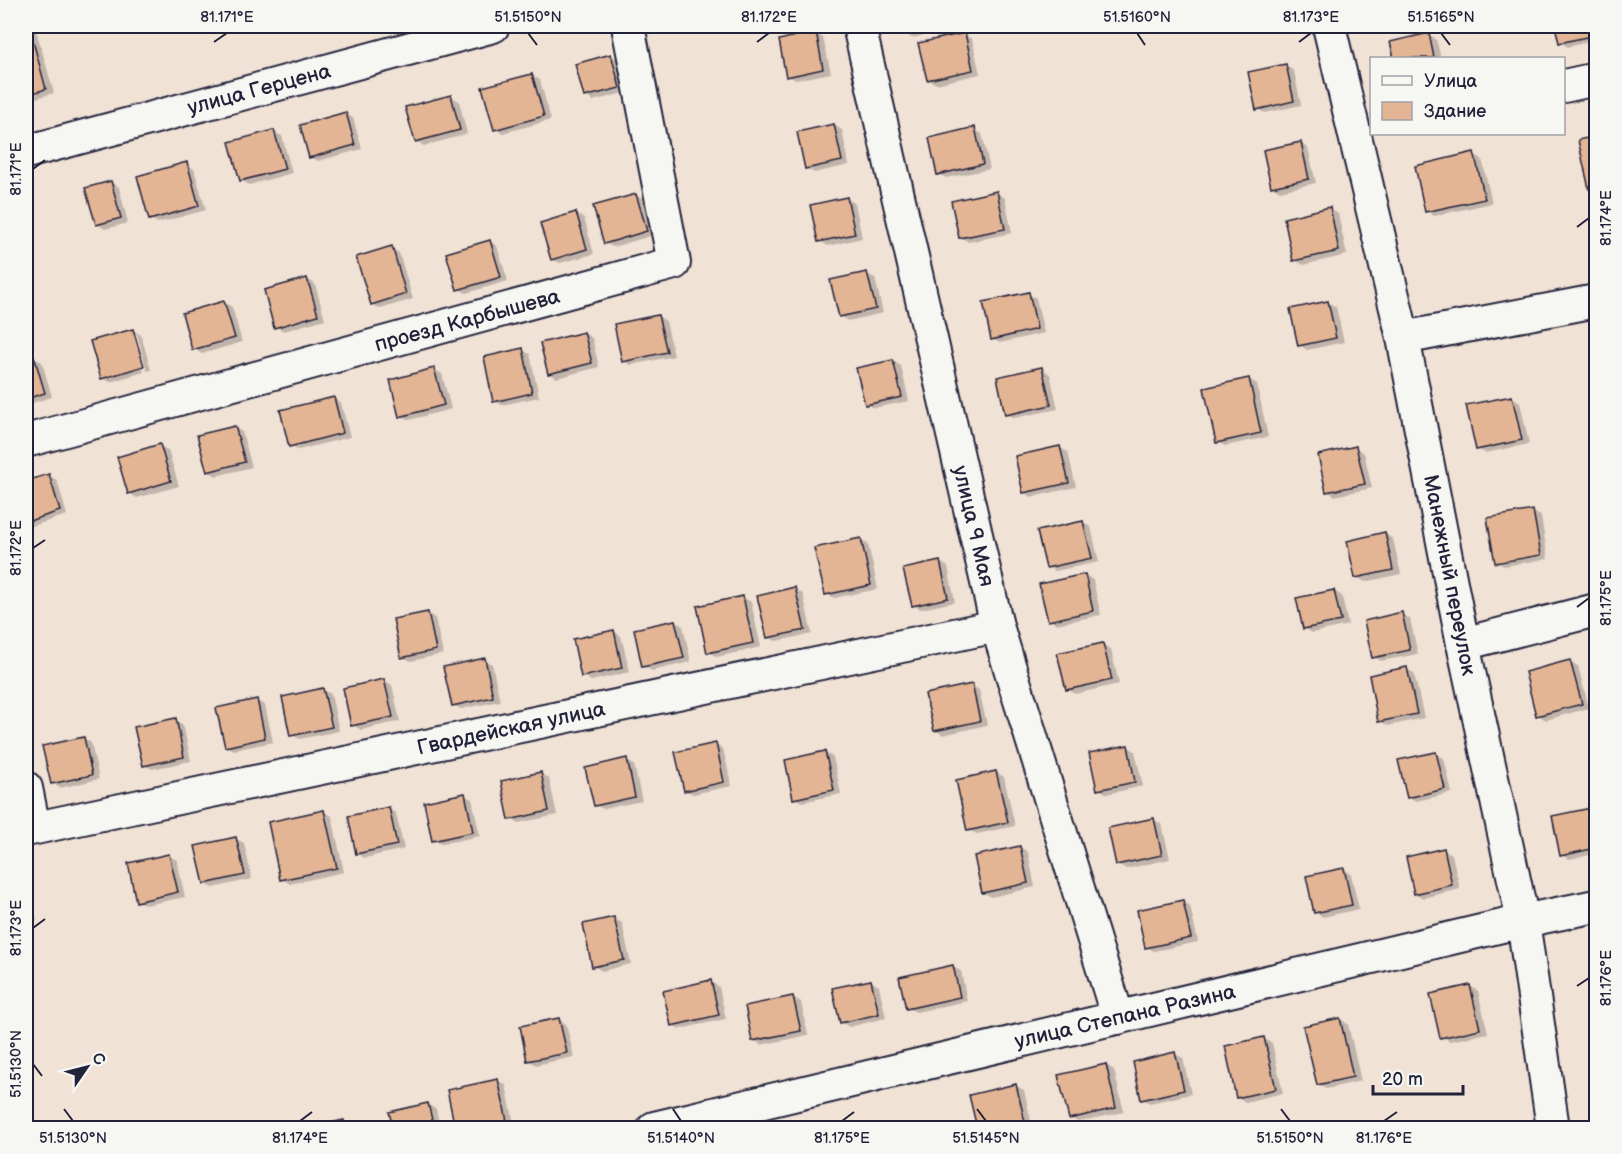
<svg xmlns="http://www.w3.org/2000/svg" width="1622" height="1154" font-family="'Balsamiq Sans',sans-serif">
<rect width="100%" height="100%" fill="#f1e2d6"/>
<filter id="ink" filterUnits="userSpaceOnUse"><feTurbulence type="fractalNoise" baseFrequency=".0167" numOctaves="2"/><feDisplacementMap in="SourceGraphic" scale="12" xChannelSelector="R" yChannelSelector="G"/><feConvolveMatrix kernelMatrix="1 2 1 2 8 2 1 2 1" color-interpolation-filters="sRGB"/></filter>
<g filter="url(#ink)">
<g fill="#0003">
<polygon points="26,26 35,26 54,93 26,101"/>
<polygon points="903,26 956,26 956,28 912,38 904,33"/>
<polygon points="1237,26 1268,26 1245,30"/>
<polygon points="1556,26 1595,26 1596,40 1568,47 1560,42"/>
<polygon points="815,33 823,38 831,73 796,80 788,76"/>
<polygon points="1428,34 1436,39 1441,58 1395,58 1392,43"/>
<polygon points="964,35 972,39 980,74 936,84 928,79"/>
<polygon points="611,55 619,60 628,92 593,101 585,96"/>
<polygon points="1286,66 1294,71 1301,105 1265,113 1257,109"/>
<polygon points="532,75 540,80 551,120 503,133 495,129"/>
<polygon points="451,96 459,101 467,134 424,146 416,141"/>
<polygon points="345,114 353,118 362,149 318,161 310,157"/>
<polygon points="834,125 842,130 849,165 814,173 806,168"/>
<polygon points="974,129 982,134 990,169 946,178 938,174"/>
<polygon points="274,132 282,136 292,173 249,185 241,180"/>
<polygon points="1596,137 1596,191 1590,188 1580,141"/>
<polygon points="1300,143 1308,148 1316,183 1280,191 1272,186"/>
<polygon points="1474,154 1482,159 1492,203 1434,216 1427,211"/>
<polygon points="186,164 194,169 206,210 158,223 150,219"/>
<polygon points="111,182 119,187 128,223 105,229 97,224"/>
<polygon points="997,193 1005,198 1012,233 968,242 961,237"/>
<polygon points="636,195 644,200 654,235 613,247 605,243"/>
<polygon points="847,199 855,203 862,238 828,246 820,241"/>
<polygon points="1330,209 1338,214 1347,255 1303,265 1295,260"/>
<polygon points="576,214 584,218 594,254 560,263 552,259"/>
<polygon points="490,241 497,246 508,281 466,293 459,289"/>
<polygon points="391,248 399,253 413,299 380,309 372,304"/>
<polygon points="867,274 875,278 883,313 848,321 840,316"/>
<polygon points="307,279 315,284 325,319 284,331 276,327"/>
<polygon points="1028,294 1036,298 1044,333 1000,343 992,339"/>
<polygon points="224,302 232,307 242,342 202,354 194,349"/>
<polygon points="1328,302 1336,307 1344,342 1307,350 1300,345"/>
<polygon points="658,316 666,321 674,356 631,365 623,361"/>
<polygon points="133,330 141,335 151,370 147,371 137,334 133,334 144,372 110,382 102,378"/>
<polygon points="584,333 592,338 599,367 557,378 549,373"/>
<polygon points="522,350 530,354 539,397 502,405 494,401"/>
<polygon points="34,358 42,362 52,397 26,405 26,360"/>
<polygon points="893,361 901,366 909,401 874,408 866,404"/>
<polygon points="434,369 442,374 451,409 409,420 401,416"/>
<polygon points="1042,369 1050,374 1058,409 1014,418 1006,414"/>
<polygon points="1249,379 1257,384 1268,437 1225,446 1217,442"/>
<polygon points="1512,397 1520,402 1529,444 1485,453 1477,449"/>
<polygon points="333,398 341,403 350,437 298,450 290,446"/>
<polygon points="234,427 242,432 252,467 216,476 208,471"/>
<polygon points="160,446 168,450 179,486 137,498 129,493"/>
<polygon points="1060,448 1068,452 1076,487 1032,497 1024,493"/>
<polygon points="1356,448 1364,453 1372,488 1335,496 1327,491"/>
<polygon points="49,476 57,480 67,515 26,528 26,483"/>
<polygon points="1533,512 1541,516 1548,559 1504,566 1496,562"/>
<polygon points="1083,522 1091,527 1099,562 1055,571 1047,567"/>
<polygon points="1385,534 1393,539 1401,574 1365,582 1357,577"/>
<polygon points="860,539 868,544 878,589 834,598 826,594"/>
<polygon points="940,562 948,567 955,602 921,609 913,605"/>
<polygon points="1085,575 1093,580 1101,615 1057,624 1049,620"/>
<polygon points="795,589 803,594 812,634 776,641 768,637"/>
<polygon points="1334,591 1342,596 1348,625 1312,633 1304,628"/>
<polygon points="743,597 751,602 761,647 717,657 709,652"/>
<polygon points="427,613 435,618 443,654 411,661 403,657"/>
<polygon points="1402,614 1410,619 1418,654 1381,661 1374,657"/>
<polygon points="675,621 683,626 691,662 652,671 644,666"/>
<polygon points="614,631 621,636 630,672 591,681 583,676"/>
<polygon points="1103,645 1111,649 1119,684 1075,694 1067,689"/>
<polygon points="484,660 492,664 500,701 461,709 453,705"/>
<polygon points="1570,662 1578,666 1589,708 1546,720 1538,715"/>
<polygon points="1406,669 1414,673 1424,718 1388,726 1380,721"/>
<polygon points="384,680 392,685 400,721 361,730 353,725"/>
<polygon points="971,685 979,690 987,725 943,735 935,730"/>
<polygon points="323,690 331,694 339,731 300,739 292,735"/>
<polygon points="257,701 265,705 273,742 234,750 226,746"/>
<polygon points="175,720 183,725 191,761 152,769 144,765"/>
<polygon points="83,738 91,743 99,779 60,788 52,783"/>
<polygon points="715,745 723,749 732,786 693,794 685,790"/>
<polygon points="1127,746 1135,751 1143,786 1107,794 1099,789"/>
<polygon points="825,753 833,757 841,794 802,802 794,798"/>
<polygon points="1436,754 1444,758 1452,793 1416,801 1408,797"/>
<polygon points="626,760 634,765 642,801 603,809 595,805"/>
<polygon points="996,772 1004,777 1015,826 977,834 969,830"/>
<polygon points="541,774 549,778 557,815 518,823 510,819"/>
<polygon points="464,795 472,799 480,836 441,844 433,840"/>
<polygon points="1596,808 1596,854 1569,859 1561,855 1554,817"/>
<polygon points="388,809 396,813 404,849 365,858 357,854"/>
<polygon points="324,812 332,816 344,872 290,884 282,879"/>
<polygon points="1154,820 1162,824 1170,859 1126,869 1118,864"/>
<polygon points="236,839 244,843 252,879 213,888 205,884"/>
<polygon points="1020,847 1028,852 1035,887 991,897 983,892"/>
<polygon points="1444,850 1452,854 1460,889 1423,898 1415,893"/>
<polygon points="169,856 177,860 185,897 146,905 138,901"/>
<polygon points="1344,869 1351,874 1359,909 1323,917 1315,912"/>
<polygon points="26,882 29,884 37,920 26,922"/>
<polygon points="1183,902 1190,906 1198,942 1154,951 1146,947"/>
<polygon points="614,918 622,923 631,964 602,971 594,966"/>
<polygon points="953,967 961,971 967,1001 916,1012 908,1008"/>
<polygon points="871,981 879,986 886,1018 849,1027 841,1022"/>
<polygon points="711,982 719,987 726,1019 680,1029 672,1025"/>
<polygon points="1470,986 1478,991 1488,1033 1450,1041 1442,1037"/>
<polygon points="793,997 801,1002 808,1035 761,1045 754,1040"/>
<polygon points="558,1019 566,1024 574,1057 536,1065 528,1060"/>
<polygon points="1340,1019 1348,1024 1361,1081 1326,1089 1318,1084"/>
<polygon points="1264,1039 1272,1043 1283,1093 1245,1102 1238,1097"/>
<polygon points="1175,1054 1183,1058 1191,1094 1150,1103 1142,1099"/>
<polygon points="1106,1065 1114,1070 1124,1112 1078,1122 1070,1118"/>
<polygon points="498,1081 506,1085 515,1128 457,1128 449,1091"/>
<polygon points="1016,1086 1024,1090 1032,1126 1023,1128 978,1128 971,1096"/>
<polygon points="428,1105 436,1109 440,1128 394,1128 391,1113"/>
<polygon points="344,1122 352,1128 313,1128"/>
</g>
<g fill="#e4b595" stroke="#22223b" stroke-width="1.5">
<polygon points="26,26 29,26 46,89 26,95"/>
<polygon points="901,26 943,26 903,34"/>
<polygon points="1555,26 1588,26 1591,36 1559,43"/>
<polygon points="816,31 823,69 786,77 779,40"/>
<polygon points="965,33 973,70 927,80 918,43"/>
<polygon points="1429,33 1434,58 1394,58 1390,42"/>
<polygon points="611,54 620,88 584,97 575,64"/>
<polygon points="1286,64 1294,101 1256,110 1248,72"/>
<polygon points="532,74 544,116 494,130 482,87"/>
<polygon points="451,95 460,130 415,142 405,107"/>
<polygon points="346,112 355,145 309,158 300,125"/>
<polygon points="834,124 842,161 805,169 797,132"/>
<polygon points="975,127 983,164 937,175 929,138"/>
<polygon points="274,130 285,169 240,181 229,142"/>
<polygon points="1596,136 1596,187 1589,189 1578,140"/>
<polygon points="1301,142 1309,179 1271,187 1263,150"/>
<polygon points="1474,152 1485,199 1425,212 1415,166"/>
<polygon points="187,162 199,206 149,220 137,176"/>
<polygon points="111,181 121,218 96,225 85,188"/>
<polygon points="997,191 1005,229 959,238 951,201"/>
<polygon points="636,194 647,231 604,244 593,206"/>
<polygon points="847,197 855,234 818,242 810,205"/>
<polygon points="1330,207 1339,251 1293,261 1284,218"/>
<polygon points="576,212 587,249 551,260 540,223"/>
<polygon points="490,240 501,277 457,290 446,253"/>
<polygon points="392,246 406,294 371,305 356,257"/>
<polygon points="867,272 876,309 839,317 830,280"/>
<polygon points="307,278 318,315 274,328 264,290"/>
<polygon points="1029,292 1037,329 991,340 983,302"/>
<polygon points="224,301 235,338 192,350 182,313"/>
<polygon points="1328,301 1336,338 1298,346 1290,309"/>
<polygon points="658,315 667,352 622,362 614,324"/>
<polygon points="133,329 144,366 101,379 90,341"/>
<polygon points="584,332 592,363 548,374 540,343"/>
<polygon points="523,348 532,393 493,402 484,357"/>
<polygon points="34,356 45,393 26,399 26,359"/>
<polygon points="893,360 902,397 865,405 856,368"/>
<polygon points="1042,367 1051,405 1005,415 997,377"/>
<polygon points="434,368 444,405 399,417 390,380"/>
<polygon points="1249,378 1261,433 1216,443 1204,388"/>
<polygon points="1512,396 1522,440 1476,450 1466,405"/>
<polygon points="334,397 343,433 289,447 280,410"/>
<polygon points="235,426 245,462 207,472 197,435"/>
<polygon points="160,444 171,481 128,494 117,457"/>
<polygon points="1060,446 1069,483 1023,493 1015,456"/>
<polygon points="1356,446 1365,484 1326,492 1318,455"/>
<polygon points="49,474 60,511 26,522 26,481"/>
<polygon points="1533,510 1541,555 1495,563 1487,518"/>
<polygon points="1083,521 1092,558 1046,568 1037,531"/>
<polygon points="1385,532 1393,570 1355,578 1347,541"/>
<polygon points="861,538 871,585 825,595 814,548"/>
<polygon points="940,561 948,598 912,606 903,569"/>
<polygon points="1085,574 1093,611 1048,621 1039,584"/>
<polygon points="795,587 805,630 767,638 757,596"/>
<polygon points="1334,590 1341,621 1303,629 1296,598"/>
<polygon points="743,596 753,643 707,653 697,606"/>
<polygon points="428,612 436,650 401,658 393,619"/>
<polygon points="1402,612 1410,650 1372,658 1364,621"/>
<polygon points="675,620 684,658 642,667 634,629"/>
<polygon points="614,630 622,668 581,677 573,639"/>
<polygon points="1103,643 1112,680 1066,690 1057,653"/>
<polygon points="485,658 493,697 452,706 443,667"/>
<polygon points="1570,660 1582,704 1536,716 1525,672"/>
<polygon points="1407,667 1417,714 1378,722 1369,675"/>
<polygon points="384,679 393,717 351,726 343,688"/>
<polygon points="972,684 980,721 934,731 925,694"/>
<polygon points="323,688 332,727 290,736 282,697"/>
<polygon points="257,699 265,738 225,747 216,708"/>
<polygon points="176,718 184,757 143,766 134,727"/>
<polygon points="84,737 92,775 51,784 42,746"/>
<polygon points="716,743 724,782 684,791 675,752"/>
<polygon points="1128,745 1135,782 1097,790 1089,753"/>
<polygon points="825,751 834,790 793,799 785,760"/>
<polygon points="1436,752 1445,789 1407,798 1398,760"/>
<polygon points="627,758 635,797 594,806 585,768"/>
<polygon points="996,771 1008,822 967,831 956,780"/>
<polygon points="541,772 549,811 509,820 501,781"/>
<polygon points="465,793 473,832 432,841 424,802"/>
<polygon points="389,807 397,845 356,854 348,816"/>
<polygon points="1596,807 1596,848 1560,856 1552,816"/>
<polygon points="324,810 337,868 280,880 268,822"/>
<polygon points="1154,818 1162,855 1116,865 1108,828"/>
<polygon points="236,837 245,875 204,884 195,846"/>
<polygon points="1020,846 1028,883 982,893 974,856"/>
<polygon points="1444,848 1452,885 1414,894 1406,857"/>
<polygon points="169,854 178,892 136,902 128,863"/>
<polygon points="1344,868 1352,905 1314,913 1306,876"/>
<polygon points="1183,900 1191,938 1145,948 1137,910"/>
<polygon points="614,917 624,960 592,967 583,924"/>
<polygon points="953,965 960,997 906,1009 899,977"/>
<polygon points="711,980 719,1015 671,1026 663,991"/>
<polygon points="871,980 879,1014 840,1023 832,988"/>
<polygon points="1470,985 1480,1029 1440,1038 1430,994"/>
<polygon points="793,996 801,1031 752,1041 745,1006"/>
<polygon points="559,1018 567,1053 527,1061 520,1026"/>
<polygon points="1340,1018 1353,1077 1317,1085 1303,1026"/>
<polygon points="1264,1037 1276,1089 1236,1098 1225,1046"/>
<polygon points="1175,1052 1184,1090 1141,1100 1133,1062"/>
<polygon points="1106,1064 1116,1108 1069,1119 1058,1075"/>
<polygon points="498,1079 508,1126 497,1128 455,1128 447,1090"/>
<polygon points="1016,1084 1025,1122 998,1128 977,1128 969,1095"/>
<polygon points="428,1103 434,1128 393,1128 389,1112"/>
<polygon points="344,1120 346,1128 306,1128"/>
</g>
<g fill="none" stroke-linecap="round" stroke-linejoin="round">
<defs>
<g id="street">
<polyline points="859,26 997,626 1118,1018"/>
<polyline points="1329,26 1403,338 1463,644 1523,921 1553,1128"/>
<polyline points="1564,86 1596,79"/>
<polyline points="26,152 493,26"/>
<polyline points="1403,338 1596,301"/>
<polyline points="26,441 674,263 628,26"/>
<polyline points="1463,644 1596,610"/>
<polyline points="26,788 34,828"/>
<polyline points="26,830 997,626"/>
<polyline points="654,1128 1523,921 1596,906"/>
</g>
</defs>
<use href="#street" stroke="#22223b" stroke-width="36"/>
<use href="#street" stroke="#f6f6f2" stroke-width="32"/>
</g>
</g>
<path fill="none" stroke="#22223b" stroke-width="2" d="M528,33L537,45M1137,33L1145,45M1441,33L1450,45M214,42L227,33M757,42L769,33M1299,42L1311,33M33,169L45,160M1577,227L1589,218M33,548L45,540M1577,607L1589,598M33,928L45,919M1577,986L1589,978M33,1064L42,1076M64,1109L73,1121M673,1109L681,1121M977,1109L986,1121M1281,1109L1290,1121M300,1121L312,1112M842,1121L854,1112M1384,1121L1397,1112"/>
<g text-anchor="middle" stroke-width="4.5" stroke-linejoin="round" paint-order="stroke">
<g font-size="21" fill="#22223b" stroke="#f6f6f2">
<text transform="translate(259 89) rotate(-15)" y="7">улица Герцена</text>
<text transform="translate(467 320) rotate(-15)" y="7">проезд Карбышева</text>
<text transform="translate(974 526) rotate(77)" y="7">улица 9 Мая</text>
<text transform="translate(1450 575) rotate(79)" y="7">Манежный переулок</text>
<text transform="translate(511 728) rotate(-12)" y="7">Гвардейская улица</text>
<text transform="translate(1125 1016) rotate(-13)" y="7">улица Степана Разина</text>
</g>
</g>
<rect width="1622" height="1154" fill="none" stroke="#f6f6f2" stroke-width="66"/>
<rect x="1370" y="57" width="195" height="78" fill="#f6f6f2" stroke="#a1a1a9" stroke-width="1.5"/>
<rect x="1382" y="76" width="30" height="9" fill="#f6f6f2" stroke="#a1a1a9" stroke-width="1.5"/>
<text x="1424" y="87" font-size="18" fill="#22223b">Улица</text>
<rect x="1382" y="102" width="30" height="18" fill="#e4b595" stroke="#a1a1a9" stroke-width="1.5"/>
<text x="1424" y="117" font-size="18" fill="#22223b">Здание</text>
<g transform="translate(87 1067) rotate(55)" stroke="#f6f6f2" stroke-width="4.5" paint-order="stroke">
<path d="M0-4.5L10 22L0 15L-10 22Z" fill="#22223b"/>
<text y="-9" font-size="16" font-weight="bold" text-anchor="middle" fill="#22223b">С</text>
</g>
<path d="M1373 1085v9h90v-9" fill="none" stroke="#22223b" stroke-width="3"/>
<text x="1382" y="1085" font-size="18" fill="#22223b" stroke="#f6f6f2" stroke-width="4.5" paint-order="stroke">20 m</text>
<rect x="33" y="33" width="1556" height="1088" fill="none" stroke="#22223b" stroke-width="2"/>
<g font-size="15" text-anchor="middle" fill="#22223b">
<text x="227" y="22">81.171°E</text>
<text x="528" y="22">51.5150°N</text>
<text x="769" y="22">81.172°E</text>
<text x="1137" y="22">51.5160°N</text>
<text x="1311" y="22">81.173°E</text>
<text x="1441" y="22">51.5165°N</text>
<text transform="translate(16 169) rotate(-90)" y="5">81.171°E</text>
<text transform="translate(1606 218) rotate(-90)" y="5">81.174°E</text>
<text transform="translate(16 548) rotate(-90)" y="5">81.172°E</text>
<text transform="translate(1606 598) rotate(-90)" y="5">81.175°E</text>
<text transform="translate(16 928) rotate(-90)" y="5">81.173°E</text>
<text transform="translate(1606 978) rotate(-90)" y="5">81.176°E</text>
<text transform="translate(16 1064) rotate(-90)" y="5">51.5130°N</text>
<text x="73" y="1143">51.5130°N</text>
<text x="300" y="1143">81.174°E</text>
<text x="681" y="1143">51.5140°N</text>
<text x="842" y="1143">81.175°E</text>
<text x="986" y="1143">51.5145°N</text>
<text x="1290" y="1143">51.5150°N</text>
<text x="1384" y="1143">81.176°E</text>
</g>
</svg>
